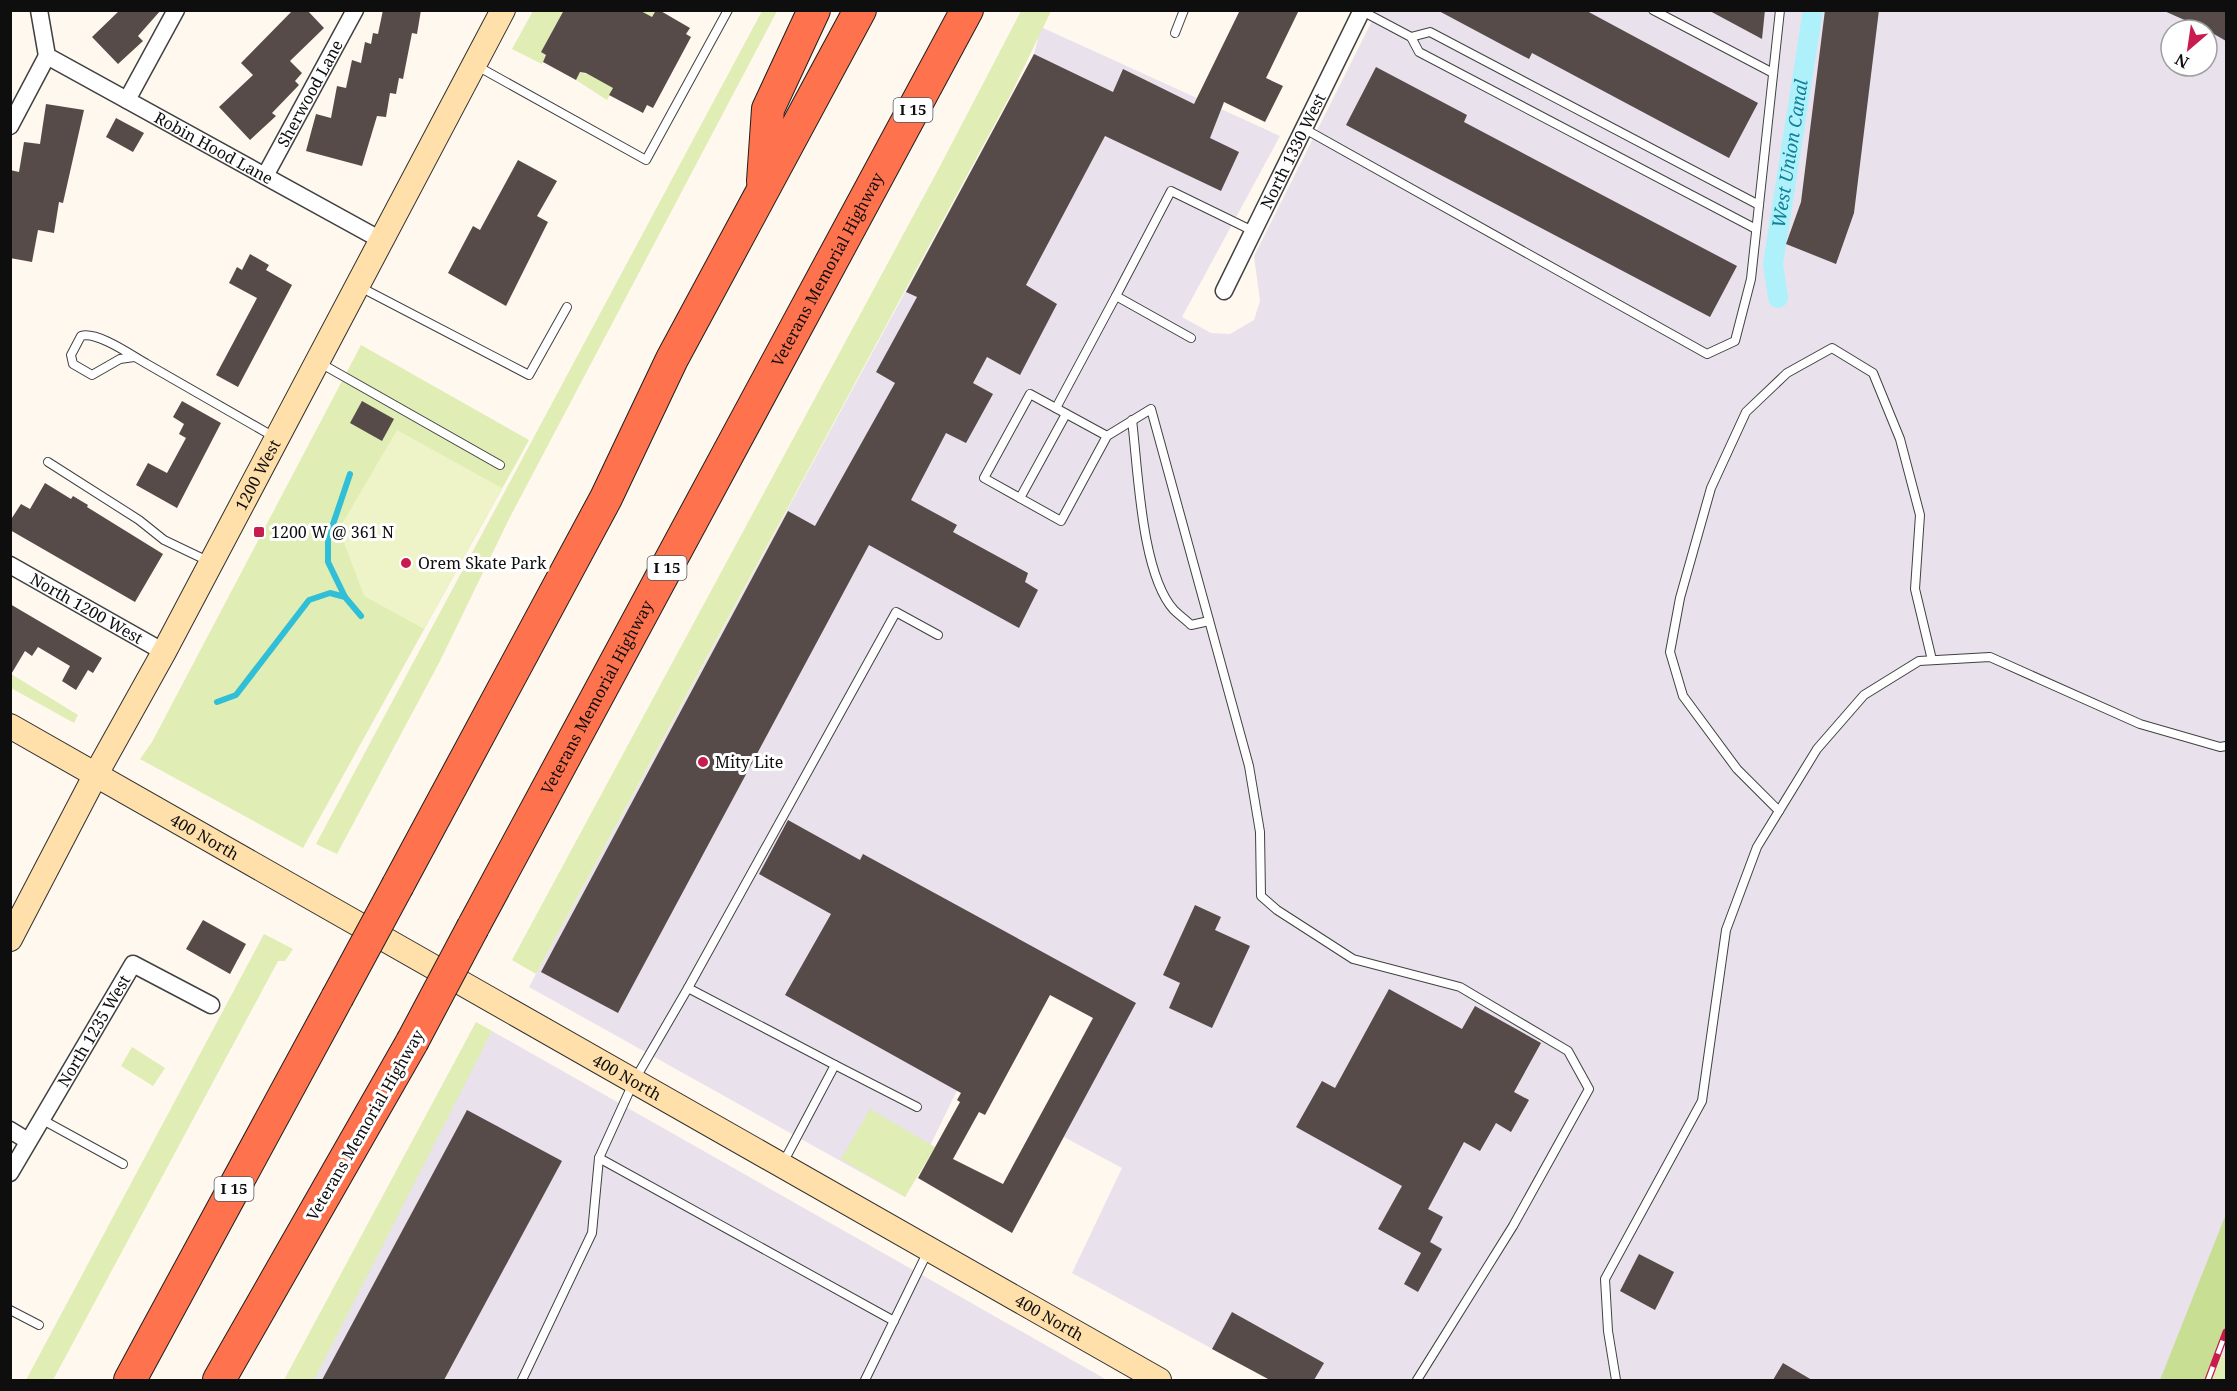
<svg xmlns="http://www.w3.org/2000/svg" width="2237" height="1391" font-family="'Noto Serif',serif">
<rect width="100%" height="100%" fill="#fff8ef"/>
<g fill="#e9e2ed" fill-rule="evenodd">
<path d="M1377,11H2226V1358L2218,1353L2208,1380H1270L1072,1273L1122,1168L1064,1137L1135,1003L1028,945L905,1197L529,987L1034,54L1041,27L1280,136L1182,317L1211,333L1230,334L1254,320L1260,301L1254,256ZM2171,30H2207V66H2171Z"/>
<polygon points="492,1031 1107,1380 304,1380"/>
</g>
<g fill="#e0edb5">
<polygon points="533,11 564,11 541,52 546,55 542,64 512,49"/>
<polygon points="621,11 655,11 607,100 576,80 580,72 585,74"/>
<polygon points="762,11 777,11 509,519 440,661 337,854 316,844"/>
<polygon points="1021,11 1051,11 1011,94 536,974 512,960 938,170"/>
<polygon points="361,345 529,440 303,848 140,759 152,742"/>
<polygon points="11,674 78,715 74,723 11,688"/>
<polygon points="264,934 293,949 285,961 278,961 53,1380 26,1380"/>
<polygon points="476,1022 492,1031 314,1380 284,1380"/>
<polygon points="132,1047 165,1068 153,1086 121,1066"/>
<polygon points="870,1109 935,1147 905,1197 841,1159"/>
<polygon points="2218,1353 2226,1358 2226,1380 2208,1380"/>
</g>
<polygon fill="#c8df93" points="2226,1214 2226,1332 2208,1380 2160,1380"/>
<polygon fill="#eff3c8" points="397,430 502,488 424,629 364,596 339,529"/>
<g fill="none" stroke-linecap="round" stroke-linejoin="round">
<g stroke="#31bed7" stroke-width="6">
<polyline points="345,597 328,562 328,539 350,474"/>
<polyline points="217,702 236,695 309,600 330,593 345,597 361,616"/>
</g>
<path stroke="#aff1fb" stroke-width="20" id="s1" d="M1778,298L1773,264L1813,10"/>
</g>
<g fill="#574b49" fill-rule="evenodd">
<polygon points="120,10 161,10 138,36 143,41 118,64 92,37"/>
<polygon points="293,10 307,10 324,28 290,61 302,73 295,81 299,85 272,113 276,116 250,140 219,107 253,75 241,63"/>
<polygon points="383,10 421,10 417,34 412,33 403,79 399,78 396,94 390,93 386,117 377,116 362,166 306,151 316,114 331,118 337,86 346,88 352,60 361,63 365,42 371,44 373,33 378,34"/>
<polygon points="564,10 639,10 652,17 656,10 659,10 690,28 686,34 691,37 653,108 647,105 643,113 609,95 613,88 586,73 580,72 576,80 543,62 546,55 541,52"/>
<polygon points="1240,10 1299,10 1266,78 1283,86 1265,122 1224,102 1210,138 1239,152 1221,191 1105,136 1026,285 1057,304 1020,375 987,357 973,383 993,394 966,443 946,433 911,500 957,525 953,532 1028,573 1025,582 1038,590 1019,628 869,545 618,1013 541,972 788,511 815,526 895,383 876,372 917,297 906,292 1034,54 1113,92 1123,69 1194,104"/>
<polygon points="1437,10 1585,10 1758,103 1729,158 1532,53 1529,59"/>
<polygon points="1708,10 1765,10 1762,39"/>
<polygon points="1825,10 1879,10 1854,213 1836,264 1786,244 1801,202"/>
<polygon points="2162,10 2226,10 2226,41 2207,30"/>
<polygon points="1376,67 1467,115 1464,122 1737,266 1710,317 1346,125"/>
<polygon points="46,104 84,110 63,203 59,202 54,233 38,230 32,262 10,258 10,170 19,172 24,142 40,144"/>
<polygon points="116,118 144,133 133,152 106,137"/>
<polygon points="518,160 557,181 537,216 548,222 506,306 448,273 473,226 480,230"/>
<polygon points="250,254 269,265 266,270 292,285 238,387 216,375 257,298 229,283 237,267 242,270"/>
<polygon points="182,401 221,423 177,508 136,485 148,463 167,473 186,438 179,434 184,424 173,417"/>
<polygon points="362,401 394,419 382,441 350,423"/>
<polygon points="45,483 71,499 73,496 88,505 87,507 163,554 135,602 10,530 10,521 21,504 30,509"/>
<polygon points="10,604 102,658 93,673 88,670 76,690 62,681 70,666 38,647 32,656 25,651 10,676"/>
<path d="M788,820L860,860L863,854L1136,1003L1012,1233L918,1178L960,1102L957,1100L961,1093L785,995L831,914L759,874ZM1050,995L1093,1018L1003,1184L953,1159L979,1112L985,1115Z"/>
<polygon points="1195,905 1221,917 1215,930 1250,946 1212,1028 1169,1008 1180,983 1163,975"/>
<polygon points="203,920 246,944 230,974 186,949"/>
<polygon points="1389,989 1462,1029 1475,1006 1541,1043 1514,1092 1529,1100 1511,1132 1496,1123 1480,1151 1464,1142 1428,1209 1443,1217 1430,1242 1442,1249 1418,1292 1404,1284 1421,1253 1378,1229 1402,1186 1296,1127 1322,1081 1335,1088"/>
<polygon points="467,1110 562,1161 444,1380 322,1380"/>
<polygon points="1639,1254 1674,1272 1655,1310 1620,1291"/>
<polygon points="1232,1312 1324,1363 1314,1380 1270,1380 1212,1349"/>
<polygon points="1783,1363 1812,1380 1773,1380"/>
</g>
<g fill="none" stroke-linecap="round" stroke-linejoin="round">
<defs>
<g id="lane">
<polyline points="1653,10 1773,73"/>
<polyline points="1362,11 1411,37 1419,52 1756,229"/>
<polyline points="1175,33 1184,10"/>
<polyline points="1411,37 1430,32 1759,205"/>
<polyline points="477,66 646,160 728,10"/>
<polyline points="1303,128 1707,354 1735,341 1751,279 1780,10"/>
<polyline points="360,287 529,375 567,307"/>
<polyline points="1116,296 1171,191 1253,231"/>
<path d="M134,357L120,359L92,375L73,364L71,355L81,336C97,331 131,355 147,364L276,438"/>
<polyline points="320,363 500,465"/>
<polyline points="1056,408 1116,296 1191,338"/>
<path d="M1132,420C1138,468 1141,574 1174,610C1179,615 1186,620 1191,625L1209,621"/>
<polyline points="1107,436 1030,394 984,478 1061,521 1107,436 1151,409 1249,766 1260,832 1261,896 1277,910 1353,959 1460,987 1568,1051 1589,1089 1513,1226 1417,1380"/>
<polyline points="48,462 139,520 164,540 210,562"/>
<polyline points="1020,498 1066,414"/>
<polyline points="1779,811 1737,769 1683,696 1670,652 1680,598 1711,488 1746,412 1787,373 1832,348 1873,373 1900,439 1920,515 1915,589 1932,660"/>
<polyline points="688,988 896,612 938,635"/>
<polyline points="835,1065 917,1107"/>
<polyline points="41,1119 123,1164"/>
<polyline points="599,1158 894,1321"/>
<polyline points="10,1310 39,1325"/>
<polyline points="522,1380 592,1233 599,1158 634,1081 688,988 835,1065 783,1163"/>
<polyline points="865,1380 929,1249"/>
<polyline points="1616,1380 1608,1331 1605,1279 1702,1101 1726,930 1757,847 1817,749 1864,695 1919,661 1990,657 2140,724 2220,747 2226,746"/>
</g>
<g id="street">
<path id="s2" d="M39,10L47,56L381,240"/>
<polyline points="127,100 176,10"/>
<polyline points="10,126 47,56"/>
<path id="s3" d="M265,176L355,10"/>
<path id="s4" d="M1224,291L1362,10"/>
<path id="s5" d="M10,565L164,652"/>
<polyline points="10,1130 28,1141"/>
<path id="s6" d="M10,1173L133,964L211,1005"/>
</g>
<g id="secondary">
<path id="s7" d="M10,726L1159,1380"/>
<path id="s8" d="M10,939L96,774L164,652L503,10"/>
</g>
<g id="highway">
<polyline points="763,181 768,109 814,10"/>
<polyline points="398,885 606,498 672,359 860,10"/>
<path id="s9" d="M473,927L967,10"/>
<polyline points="130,1380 337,998"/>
<polyline points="219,1380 412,1042"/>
</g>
</defs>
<use href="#lane" stroke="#414141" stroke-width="10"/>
<use href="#street" stroke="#414141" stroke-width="19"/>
<use href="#secondary" stroke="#303030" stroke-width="26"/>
<use href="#highway" stroke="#1f1f1f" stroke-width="34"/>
<use href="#lane" stroke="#fff" stroke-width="8"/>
<use href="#street" stroke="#fff" stroke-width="16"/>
<use href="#secondary" stroke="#ffe0aa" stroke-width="24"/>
<use href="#highway" stroke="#fe724d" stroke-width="32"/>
<defs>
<polyline id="rail" points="2208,1380 2226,1332"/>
</defs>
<use href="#rail" stroke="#c81b4f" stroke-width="7"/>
<use href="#rail" stroke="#fff" stroke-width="4.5" stroke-dasharray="14" stroke-linecap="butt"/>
<defs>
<g id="highway-bridge">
<polyline points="337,998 398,885"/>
<polyline points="412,1042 473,927"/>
</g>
</defs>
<use href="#highway-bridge" stroke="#1f1f1f" stroke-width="34" stroke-linecap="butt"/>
<use href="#highway-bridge" stroke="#fe724d" stroke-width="32"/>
</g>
<g fill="#c81b4f" stroke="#fff" stroke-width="2">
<rect x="253" y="526" width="12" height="12" rx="3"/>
<circle cx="406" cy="563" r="6"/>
<circle cx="703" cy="762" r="6"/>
</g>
<g text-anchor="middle" stroke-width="6" stroke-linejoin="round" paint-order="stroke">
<g fill="#fff" stroke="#565656" stroke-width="1.5">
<rect x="893.5" y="98" width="39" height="24" rx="4.5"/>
<rect x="647.5" y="556" width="39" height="24" rx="4.5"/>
<rect x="214.5" y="1177" width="39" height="24" rx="4.5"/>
</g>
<g font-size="15" font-weight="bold" fill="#0e0e0e">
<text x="913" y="115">I 15</text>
<text x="667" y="573">I 15</text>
<text x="234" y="1194">I 15</text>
</g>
<g font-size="16" fill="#0e0e0e" stroke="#fff">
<text dy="6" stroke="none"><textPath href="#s3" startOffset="94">Sherwood Lane</textPath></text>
<text dy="6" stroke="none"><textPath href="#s2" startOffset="237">Robin Hood Lane</textPath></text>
<text dy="6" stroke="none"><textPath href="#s4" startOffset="156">North 1330 West</textPath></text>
<text dy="6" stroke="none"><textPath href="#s9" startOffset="747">Veterans Memorial Highway</textPath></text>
<text dy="6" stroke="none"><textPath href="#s8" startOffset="526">1200 West</textPath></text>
<text dy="6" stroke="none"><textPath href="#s5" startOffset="88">North 1200 West</textPath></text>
<text dy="6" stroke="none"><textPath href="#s9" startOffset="261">Veterans Memorial Highway</textPath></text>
<text dy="6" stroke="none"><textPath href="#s7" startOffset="224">400 North</textPath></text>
<text dy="6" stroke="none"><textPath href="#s6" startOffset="165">North 1235 West</textPath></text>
<text dy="6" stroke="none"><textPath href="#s7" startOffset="710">400 North</textPath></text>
<text transform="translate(365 1125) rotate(-60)" y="6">Veterans Memorial Highway</text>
<text dy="6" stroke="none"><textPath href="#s7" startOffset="1196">400 North</textPath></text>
</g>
<g font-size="16" fill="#0e0e0e" stroke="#fff" text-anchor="start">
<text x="271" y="538">1200 W @ 361 N</text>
<text x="418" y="569">Orem Skate Park</text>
<text x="715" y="768">Mity Lite</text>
</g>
<g font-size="18" font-style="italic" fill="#0e809a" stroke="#fff">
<text dy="6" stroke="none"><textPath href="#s1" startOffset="146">West Union Canal</textPath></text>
</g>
</g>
<rect width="2237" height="1391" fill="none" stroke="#0e0e0e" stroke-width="24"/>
<g transform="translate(2189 48) rotate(209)"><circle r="28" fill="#ffffff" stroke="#9f9f9f" stroke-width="1.5"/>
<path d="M0-4.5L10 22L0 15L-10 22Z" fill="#c81b4f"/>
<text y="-9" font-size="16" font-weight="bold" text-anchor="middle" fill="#0e0e0e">N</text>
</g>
</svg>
